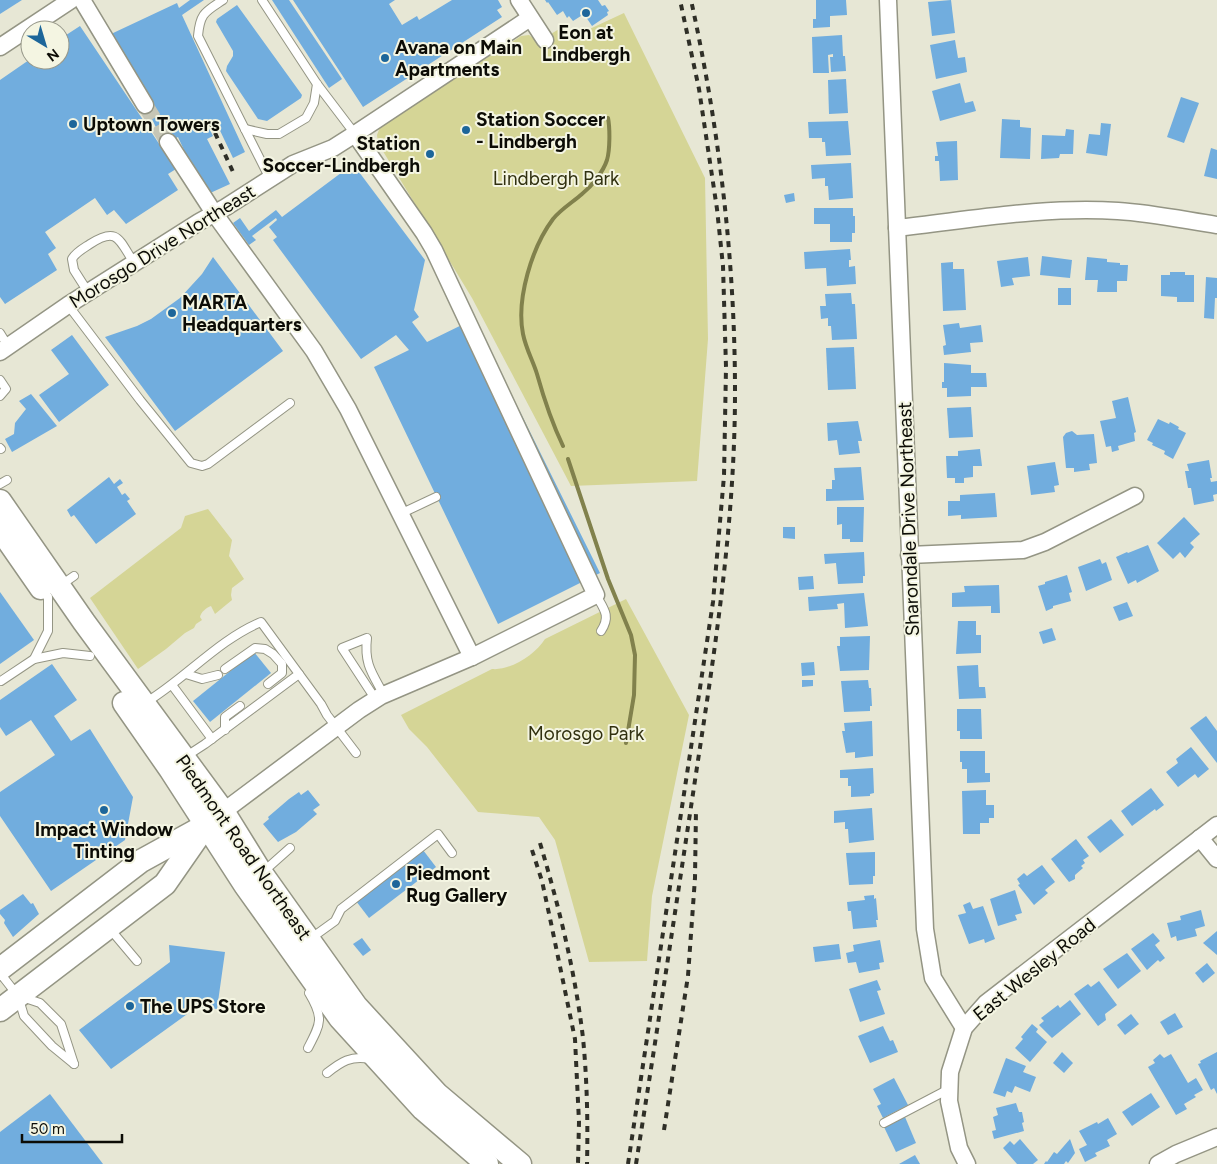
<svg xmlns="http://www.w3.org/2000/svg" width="1217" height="1164" font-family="Figtree,sans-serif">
<rect width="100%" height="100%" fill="#e7e7d5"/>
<g fill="#d5d596">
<polygon points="624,13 705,178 708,339 697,481 571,486 472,298 378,143 377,135 380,127 521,36 529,35 538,42 559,29 581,33"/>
<path d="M208,509L232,540L229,556L244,579L232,588L231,595L232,600L215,614L211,606C206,608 201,612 200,617L202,620L196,624L194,628L185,633L166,649L138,669L90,598L181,528L185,516Z"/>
<path d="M626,599L689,715L652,896L647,961L589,962L555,840L539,817L478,812L427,747L409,729L401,715L492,669C510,671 536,654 545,639Z"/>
</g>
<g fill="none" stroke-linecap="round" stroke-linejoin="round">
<g stroke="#81814c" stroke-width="4">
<path d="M563,446C552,423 544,399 537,374C533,361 526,349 523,334C516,299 532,247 553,219C561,209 573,202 582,194C592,186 603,172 607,160C610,150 610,128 608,118"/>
<polyline points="568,459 608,579 631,635 635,655 634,695 626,743"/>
</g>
</g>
<g fill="#71adde">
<polygon points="0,0 22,0 0,14"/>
<polygon points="190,0 204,0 182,15 245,152 233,158 215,120 207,124 213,136 207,139 230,184 208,194 196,176 178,137 164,144 111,34 177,3 179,8"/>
<polygon points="272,0 289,0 342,79 329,88"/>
<polygon points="293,0 395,0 389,4 402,25 417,16 419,20 452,0 498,0 502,7 497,10 502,17 363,107"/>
<polygon points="545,0 598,0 602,6 605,5 609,11 607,12 608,15 592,26 584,14 573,21 569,16 567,18 563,11 557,15 548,2 547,3"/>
<polygon points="816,0 846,0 847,15 830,16 830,27 813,28 813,19 816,19"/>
<polygon points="951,0 955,33 932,36 928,2"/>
<polygon points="237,5 302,95 301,98 267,121 258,119 226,71 227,66 233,56 233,51 216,22 217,19"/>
<polygon points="80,26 176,169 168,174 178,190 126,224 114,210 107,215 95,198 45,232 56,248 48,254 57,270 5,304 0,297 0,80 29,60 60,60 60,39"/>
<polygon points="842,35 843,56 845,56 846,71 831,72 830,57 833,57 833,54 828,55 829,73 813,73 812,37"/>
<polygon points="955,40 958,58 965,57 967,72 936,79 930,45"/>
<polygon points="846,79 848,113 829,114 828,80"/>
<polygon points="960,83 965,103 973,101 976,111 940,121 932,91"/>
<polygon points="1181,97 1199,103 1184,143 1167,137"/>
<polygon points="1002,119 1020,120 1020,127 1031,128 1030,159 1000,158"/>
<polygon points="848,121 851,155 826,156 825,142 822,142 822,138 809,138 808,122"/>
<polygon points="1101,123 1111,124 1107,156 1086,153 1089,134 1100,135"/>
<polygon points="1066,129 1074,130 1073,154 1060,154 1059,158 1041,159 1042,135 1065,136"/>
<polygon points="957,141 958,180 940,181 939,161 935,161 935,156 938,156 936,142"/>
<polygon points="1211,148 1217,150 1217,179 1204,176"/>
<polygon points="851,163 853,198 829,200 828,186 825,186 825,178 812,179 811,165"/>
<polygon points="353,164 425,260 414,310 419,317 412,322 427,342 474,319 600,573 498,624 374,367 409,350 396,335 361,359 273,240 277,237 269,227 277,220 276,218 252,236 256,240 249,245 233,223 240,218 249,231 276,210 282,217"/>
<polygon points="794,193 795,201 786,203 784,195"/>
<polygon points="814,208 853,208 853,216 855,216 855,233 852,233 852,242 830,242 830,224 814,224"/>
<polygon points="850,249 851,260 849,260 849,267 855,266 856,284 827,286 826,268 805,269 804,252"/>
<polygon points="1042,256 1072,260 1070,278 1040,275"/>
<polygon points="213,257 283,351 175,431 105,337 137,326 151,319 180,298 202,274"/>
<polygon points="1028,257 1030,276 1012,278 1014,285 1001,287 997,261"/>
<polygon points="1087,257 1107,259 1107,262 1120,263 1120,265 1128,265 1127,281 1117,281 1117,292 1097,292 1098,280 1085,280"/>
<polygon points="953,262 953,269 964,269 966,310 943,311 941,263"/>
<polygon points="1170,272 1185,272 1185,275 1194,275 1194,302 1177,302 1177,297 1161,296 1161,275 1170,275"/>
<polygon points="1206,277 1217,278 1217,298 1215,298 1214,319 1204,318"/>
<rect x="1058" y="288" width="13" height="17"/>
<polygon points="851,293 852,304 855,304 857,339 832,340 831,326 828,326 828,318 821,319 820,306 826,306 825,294"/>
<polygon points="959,323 960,328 981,325 983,342 970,343 971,352 944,355 943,346 946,345 943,325"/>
<polygon points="72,335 109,385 59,422 39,395 69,374 51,350"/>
<polygon points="854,347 856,389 828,390 826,348"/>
<polygon points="944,363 971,365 971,373 986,373 987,387 971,387 971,396 947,397 947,388 942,388 942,382 944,382"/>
<polygon points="31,394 57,426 12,452 5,439 14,434 15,423 26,409 19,401"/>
<polygon points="1128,397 1136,432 1134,433 1135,441 1118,446 1119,450 1112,452 1111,446 1106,447 1100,421 1116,418 1112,401"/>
<polygon points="971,407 973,437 949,438 947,408"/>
<polygon points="1158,419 1169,424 1170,422 1179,427 1178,429 1186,433 1173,459 1164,454 1165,451 1152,445 1153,443 1147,440"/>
<polygon points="858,421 862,441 858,441 860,453 839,455 837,440 828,441 827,423"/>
<polygon points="1072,431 1077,435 1094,434 1097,463 1089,464 1090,470 1074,472 1074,468 1066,468 1063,437 1066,433"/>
<polygon points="980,449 982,466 973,466 973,477 964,478 964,483 955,483 955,478 947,478 946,456 958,456 958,451"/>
<polygon points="1209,460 1212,478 1210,478 1211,482 1217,481 1217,494 1213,495 1214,501 1194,505 1191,488 1188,488 1185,471 1189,471 1187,464"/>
<polygon points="1055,462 1059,485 1054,486 1055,492 1031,495 1027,466"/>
<polygon points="861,467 864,500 826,501 826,489 832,489 832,480 835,480 834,468"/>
<polygon points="109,477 114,484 120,479 123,483 117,487 122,495 125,493 130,499 127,501 136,514 96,544 74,515 71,517 67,510"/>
<polygon points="995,493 997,517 961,519 961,515 948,516 948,501 960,501 960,495"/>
<polygon points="837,507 864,507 863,542 850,542 850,539 842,539 842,524 837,525"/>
<polygon points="1184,517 1200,534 1190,543 1194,547 1185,558 1180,552 1173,559 1157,543"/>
<polygon points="783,527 795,527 795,539 783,538"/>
<polygon points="1148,545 1159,571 1137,583 1136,580 1128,584 1116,557 1127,552 1128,553"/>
<polygon points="864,552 865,576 863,576 863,583 838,584 836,563 825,564 824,554"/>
<polygon points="1100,559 1102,564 1106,562 1112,580 1086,591 1078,567"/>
<polygon points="1067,575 1072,592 1069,593 1071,601 1053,606 1053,608 1046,611 1038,586 1045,584 1045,582"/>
<polygon points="813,576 814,589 799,590 798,577"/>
<polygon points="999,585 1000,613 991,613 991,606 952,607 952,593 965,592 964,586"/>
<polygon points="0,592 34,640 0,664"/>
<polygon points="864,593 868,626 845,628 844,603 837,604 838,609 809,611 808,597"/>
<polygon points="1127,602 1133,616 1119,621 1113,607"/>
<polygon points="958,621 976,621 976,635 981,635 981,653 956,654"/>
<polygon points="1052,628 1056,640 1043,644 1039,632"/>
<polygon points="870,636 869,670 840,671 837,646 840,646 840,637"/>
<polygon points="254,652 271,673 210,722 193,701"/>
<polygon points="814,662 815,675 802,676 801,663"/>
<polygon points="52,664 77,700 54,716 71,741 90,729 133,797 125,840 51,891 0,816 0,792 55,755 31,720 6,736 0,727 0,700"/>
<polygon points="978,665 979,687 985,687 986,698 959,699 957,666"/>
<polygon points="802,680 813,680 813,686 802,687"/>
<polygon points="868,680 869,688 871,688 872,706 870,706 870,711 844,712 841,681"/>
<polygon points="957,709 981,709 982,739 960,739 960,731 957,731"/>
<polygon points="1206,716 1217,731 1217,763 1190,728"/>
<polygon points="872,721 873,756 855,758 855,752 846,753 842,731 845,731 844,723"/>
<polygon points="1191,747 1209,769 1198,778 1195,774 1178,787 1166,772 1178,763 1176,759"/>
<polygon points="960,751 985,751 985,773 990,773 990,782 967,783 967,769 962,769 962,762 960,762"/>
<polygon points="873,768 874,793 870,794 870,796 851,797 851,786 848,786 848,778 840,778 840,770"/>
<polygon points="1151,788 1164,805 1156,811 1155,809 1132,826 1121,811"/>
<polygon points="308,790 320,805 313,810 317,814 296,832 278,842 263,824 269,819 268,817 289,799 299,792 301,795"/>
<polygon points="986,790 986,805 994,805 994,818 989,818 989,823 980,823 980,834 963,834 962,791"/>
<polygon points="872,808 874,840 849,843 848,829 845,829 845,822 834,823 834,811"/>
<polygon points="1111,819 1124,835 1100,853 1087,837"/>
<polygon points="1076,839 1089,856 1083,860 1085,863 1081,866 1083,868 1075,875 1075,879 1069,882 1051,859"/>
<polygon points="423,850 436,867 369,918 356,901"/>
<polygon points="875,852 875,876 873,876 873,884 849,885 846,853"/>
<polygon points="1042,865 1055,882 1045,890 1048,893 1034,905 1018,885 1020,884 1017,879 1024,873 1027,876"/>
<polygon points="1015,890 1022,913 1015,915 1017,920 998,926 990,899"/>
<polygon points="23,894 31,904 33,903 39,914 13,937 4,923 5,920 0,914 0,910"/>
<polygon points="874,895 874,899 876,898 878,920 876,920 877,927 853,929 851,911 848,911 847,902 865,900 864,896"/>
<polygon points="970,902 973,909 983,906 995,939 985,943 984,939 969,944 958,915 966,913 963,905"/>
<polygon points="1201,910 1205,926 1195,929 1197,936 1177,941 1176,936 1171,938 1167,923 1181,920 1180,916"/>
<polygon points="1217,931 1217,955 1203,943"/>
<polygon points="1153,933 1160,941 1155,945 1165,958 1160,962 1158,960 1147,970 1131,949"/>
<polygon points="362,938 371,950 363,956 353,944"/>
<polygon points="880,940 884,962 879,963 880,969 859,973 856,962 848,963 846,953 854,951 853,945"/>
<polygon points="839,944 841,959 815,962 813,947"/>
<polygon points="169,945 225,952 217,1009 197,1007 111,1069 79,1030 170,962"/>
<polygon points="1127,953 1141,971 1118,989 1103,969"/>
<polygon points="1207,963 1215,973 1203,983 1195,973"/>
<polygon points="877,980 881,990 877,991 885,1014 860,1022 849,989"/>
<polygon points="1099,981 1117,1005 1105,1014 1106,1020 1098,1026 1074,994 1088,984 1091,987"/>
<polygon points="1070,1000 1081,1014 1052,1038 1039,1025 1044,1021 1041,1018 1058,1005 1060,1008"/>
<polygon points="1175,1013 1183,1027 1168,1035 1160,1022"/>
<polygon points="1131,1014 1139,1024 1125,1035 1117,1025"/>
<polygon points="1032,1024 1038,1029 1036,1032 1047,1042 1030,1062 1015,1048 1023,1039 1021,1037"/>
<polygon points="883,1026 890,1041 893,1040 898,1052 870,1063 858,1036"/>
<polygon points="1062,1052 1073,1063 1064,1073 1053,1063"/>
<polygon points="1217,1052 1217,1094 1214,1088 1211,1090 1198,1064 1201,1063 1200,1061"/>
<polygon points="1160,1054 1164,1058 1171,1054 1188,1083 1196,1078 1203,1090 1194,1095 1196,1097 1184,1104 1187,1109 1176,1115 1148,1067 1155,1063 1153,1060"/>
<polygon points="1006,1058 1026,1066 1023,1072 1036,1077 1030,1092 1015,1086 1012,1093 1007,1091 1005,1097 993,1093"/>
<polygon points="894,1078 908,1105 883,1118 877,1106 881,1104 873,1089"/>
<polygon points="1151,1093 1160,1107 1132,1126 1122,1112"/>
<polygon points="50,1094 103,1164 0,1164 0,1132"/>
<polygon points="1016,1103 1019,1112 1022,1112 1024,1122 1022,1123 1024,1131 994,1139 992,1131 996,1130 993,1117 998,1115 996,1108"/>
<polygon points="905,1117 916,1143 896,1152 884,1127"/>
<polygon points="1108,1118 1117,1134 1107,1140 1110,1146 1095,1153 1097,1156 1085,1162 1079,1149 1087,1145 1079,1131 1097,1122 1098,1124"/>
<polygon points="1020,1139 1038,1160 1033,1164 1017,1164 1003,1148 1010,1141 1014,1145"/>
<polygon points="1070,1139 1075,1153 1068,1163 1066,1161 1064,1164 1044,1164 1046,1161 1047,1162 1054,1152 1057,1154"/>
<polygon points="915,1155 920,1164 899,1164"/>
</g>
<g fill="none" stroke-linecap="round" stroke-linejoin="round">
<polyline stroke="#c6c6b6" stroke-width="16" stroke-dasharray="16 8" stroke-linecap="butt" points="145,105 168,142"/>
<defs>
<g id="service">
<path d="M223,0C205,12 200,13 198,36L270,179"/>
<polyline points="262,0 317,84 355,134"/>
<polyline points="245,129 267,134 279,134 306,118 314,103 317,84"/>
<path d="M88,292L74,270L72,259C76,252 84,248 90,244C118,226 119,240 134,263"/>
<polyline points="68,305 140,400 191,463 202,466 208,464 290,403"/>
<polyline points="0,333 8,346"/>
<polyline points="0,380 6,389 0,396"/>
<polyline points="0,448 1,449"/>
<polyline points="0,484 7,480"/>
<polyline points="400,514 436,497"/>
<polyline points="61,585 74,576"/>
<path d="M596,595C604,609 611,616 601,631"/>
<polyline points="34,659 48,631 48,597"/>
<polyline points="225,669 255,648 265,649 273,654 282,664 282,673 268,684"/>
<polyline points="186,674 202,679 218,675"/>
<polyline points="299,674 321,704 327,715 356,753"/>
<polyline points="1,681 34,659 63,653 90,656"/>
<polyline points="172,685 212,739"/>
<path d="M376,700L342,648L367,638C364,664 372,673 384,695"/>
<path d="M145,703C185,679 218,640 261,622L299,674L205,744L185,757"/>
<polyline points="225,730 225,717 240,706"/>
<polyline points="263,872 290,848"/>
<polyline points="110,929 137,961"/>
<polyline points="310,939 335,921 341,909 438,834 452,853"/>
<polyline points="0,973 18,996 24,1016 52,1046 74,1064"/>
<polyline points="22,997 40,1003 61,1024 74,1064"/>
<path d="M308,1048C321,1023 324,1018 309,993"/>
<path d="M327,1073C341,1062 351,1055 370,1059"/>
<polyline points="884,1123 949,1089"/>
</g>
<g id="minor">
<polyline points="82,0 145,105"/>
<polyline points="519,0 545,40"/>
<polyline points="888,0 925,929 933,978 964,1028"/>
<polyline points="0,47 71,0"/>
<polyline points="168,142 214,213 314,351 348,409 472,657"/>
<path d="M897,228C970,220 1044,206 1118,211C1151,213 1184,220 1217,225"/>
<polyline points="0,352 68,305 199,222 226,207 293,164 333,148 355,134 530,18"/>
<polyline points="909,555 1023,550 1045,542 1135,496"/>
<polyline points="216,817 359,710 381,696 472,657 596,595 434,250 424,233 355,134"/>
<polyline points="1200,838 1217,859"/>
<polyline points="967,1164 959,1148 949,1101 950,1072 964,1028 986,1003 1217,825"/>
<polyline points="1158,1164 1176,1154 1217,1137"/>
</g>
<g id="secondary">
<polyline points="0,501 84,622 223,811 262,874 356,1006 437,1094 520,1164"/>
<polyline points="0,529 41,588"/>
<polyline points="124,703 170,769 245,885 340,1018 423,1109 487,1164"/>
<polyline points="0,969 141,861 201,828"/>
<polyline points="0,1010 165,884 206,825"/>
</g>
</defs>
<use href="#service" stroke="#949584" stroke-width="10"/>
<use href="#minor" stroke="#949584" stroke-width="19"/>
<use href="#secondary" stroke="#949584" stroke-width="25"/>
<use href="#service" stroke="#fff" stroke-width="8"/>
<use href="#minor" stroke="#fff" stroke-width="16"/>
<use href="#secondary" stroke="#fff" stroke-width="22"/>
<g stroke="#2f2f27" stroke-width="4" stroke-dasharray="6 6" stroke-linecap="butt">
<polyline points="210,122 234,174"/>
<path d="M540,843C559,907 575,971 583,1038C587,1079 588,1122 587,1164"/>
<polyline points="532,850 542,881 551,923 575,1039 579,1122 578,1164"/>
<polyline points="664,1130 688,976 695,878 696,810"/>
<polyline points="628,1164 713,602 724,476 726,367 723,266 717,209 699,89 680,0"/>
<path d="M636,1164C657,1032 677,900 697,767C716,643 735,518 735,392C735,260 719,128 691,0"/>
</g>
</g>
<g fill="#1d669a" stroke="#f4f5e2" stroke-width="2">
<circle cx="586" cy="13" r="5"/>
<circle cx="385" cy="58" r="5"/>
<circle cx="73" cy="124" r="5"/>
<circle cx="466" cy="130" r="5"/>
<circle cx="430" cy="154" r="5"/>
<circle cx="172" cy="313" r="5"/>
<circle cx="104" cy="810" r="5"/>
<circle cx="396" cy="884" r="5"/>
<circle cx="130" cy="1006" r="5"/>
</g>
<g text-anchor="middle" stroke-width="4" stroke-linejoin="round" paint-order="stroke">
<g font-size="19" font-weight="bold" fill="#0c0c06" stroke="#f4f5e2" text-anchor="start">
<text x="586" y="39" text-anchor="middle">Eon at<tspan x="586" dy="22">Lindbergh</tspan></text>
<text x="395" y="54">Avana on Main<tspan x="395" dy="22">Apartments</tspan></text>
<text x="476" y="126">Station Soccer<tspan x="476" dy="22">- Lindbergh</tspan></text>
<text x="83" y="131">Uptown Towers</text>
<text x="420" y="150" text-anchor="end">Station<tspan x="420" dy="22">Soccer-Lindbergh</tspan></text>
<text x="182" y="309">MARTA<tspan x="182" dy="22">Headquarters</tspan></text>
<text x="104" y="836" text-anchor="middle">Impact Window<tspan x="104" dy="22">Tinting</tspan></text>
<text x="406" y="880">Piedmont<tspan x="406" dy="22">Rug Gallery</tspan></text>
<text x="140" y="1013">The UPS Store</text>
</g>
<g font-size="19" fill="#30300f" stroke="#f4f5e2">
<text x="556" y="185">Lindbergh Park</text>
<text x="586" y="740">Morosgo Park</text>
</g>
<g font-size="19" fill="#0c0c06" stroke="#f4f5e2">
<text transform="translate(162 246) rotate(-32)" y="7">Morosgo Drive Northeast</text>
<text transform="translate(908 519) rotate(-92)" y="7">Sharondale Drive Northeast</text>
<text transform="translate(244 847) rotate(55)" y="7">Piedmont Road Northeast</text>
<text transform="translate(1034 969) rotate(-39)" y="7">East Wesley Road</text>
</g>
</g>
<g transform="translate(45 45) rotate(142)"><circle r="24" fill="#f4f5e2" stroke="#97988a"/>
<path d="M0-4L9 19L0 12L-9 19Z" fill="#1d669a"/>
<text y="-8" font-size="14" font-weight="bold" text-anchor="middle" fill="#0c0c06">N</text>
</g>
<path d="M22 1134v8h100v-8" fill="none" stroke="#0c0c06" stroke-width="2.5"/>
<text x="30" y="1134" font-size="15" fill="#0c0c06" stroke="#f4f5e2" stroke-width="4" paint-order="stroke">50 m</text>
</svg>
